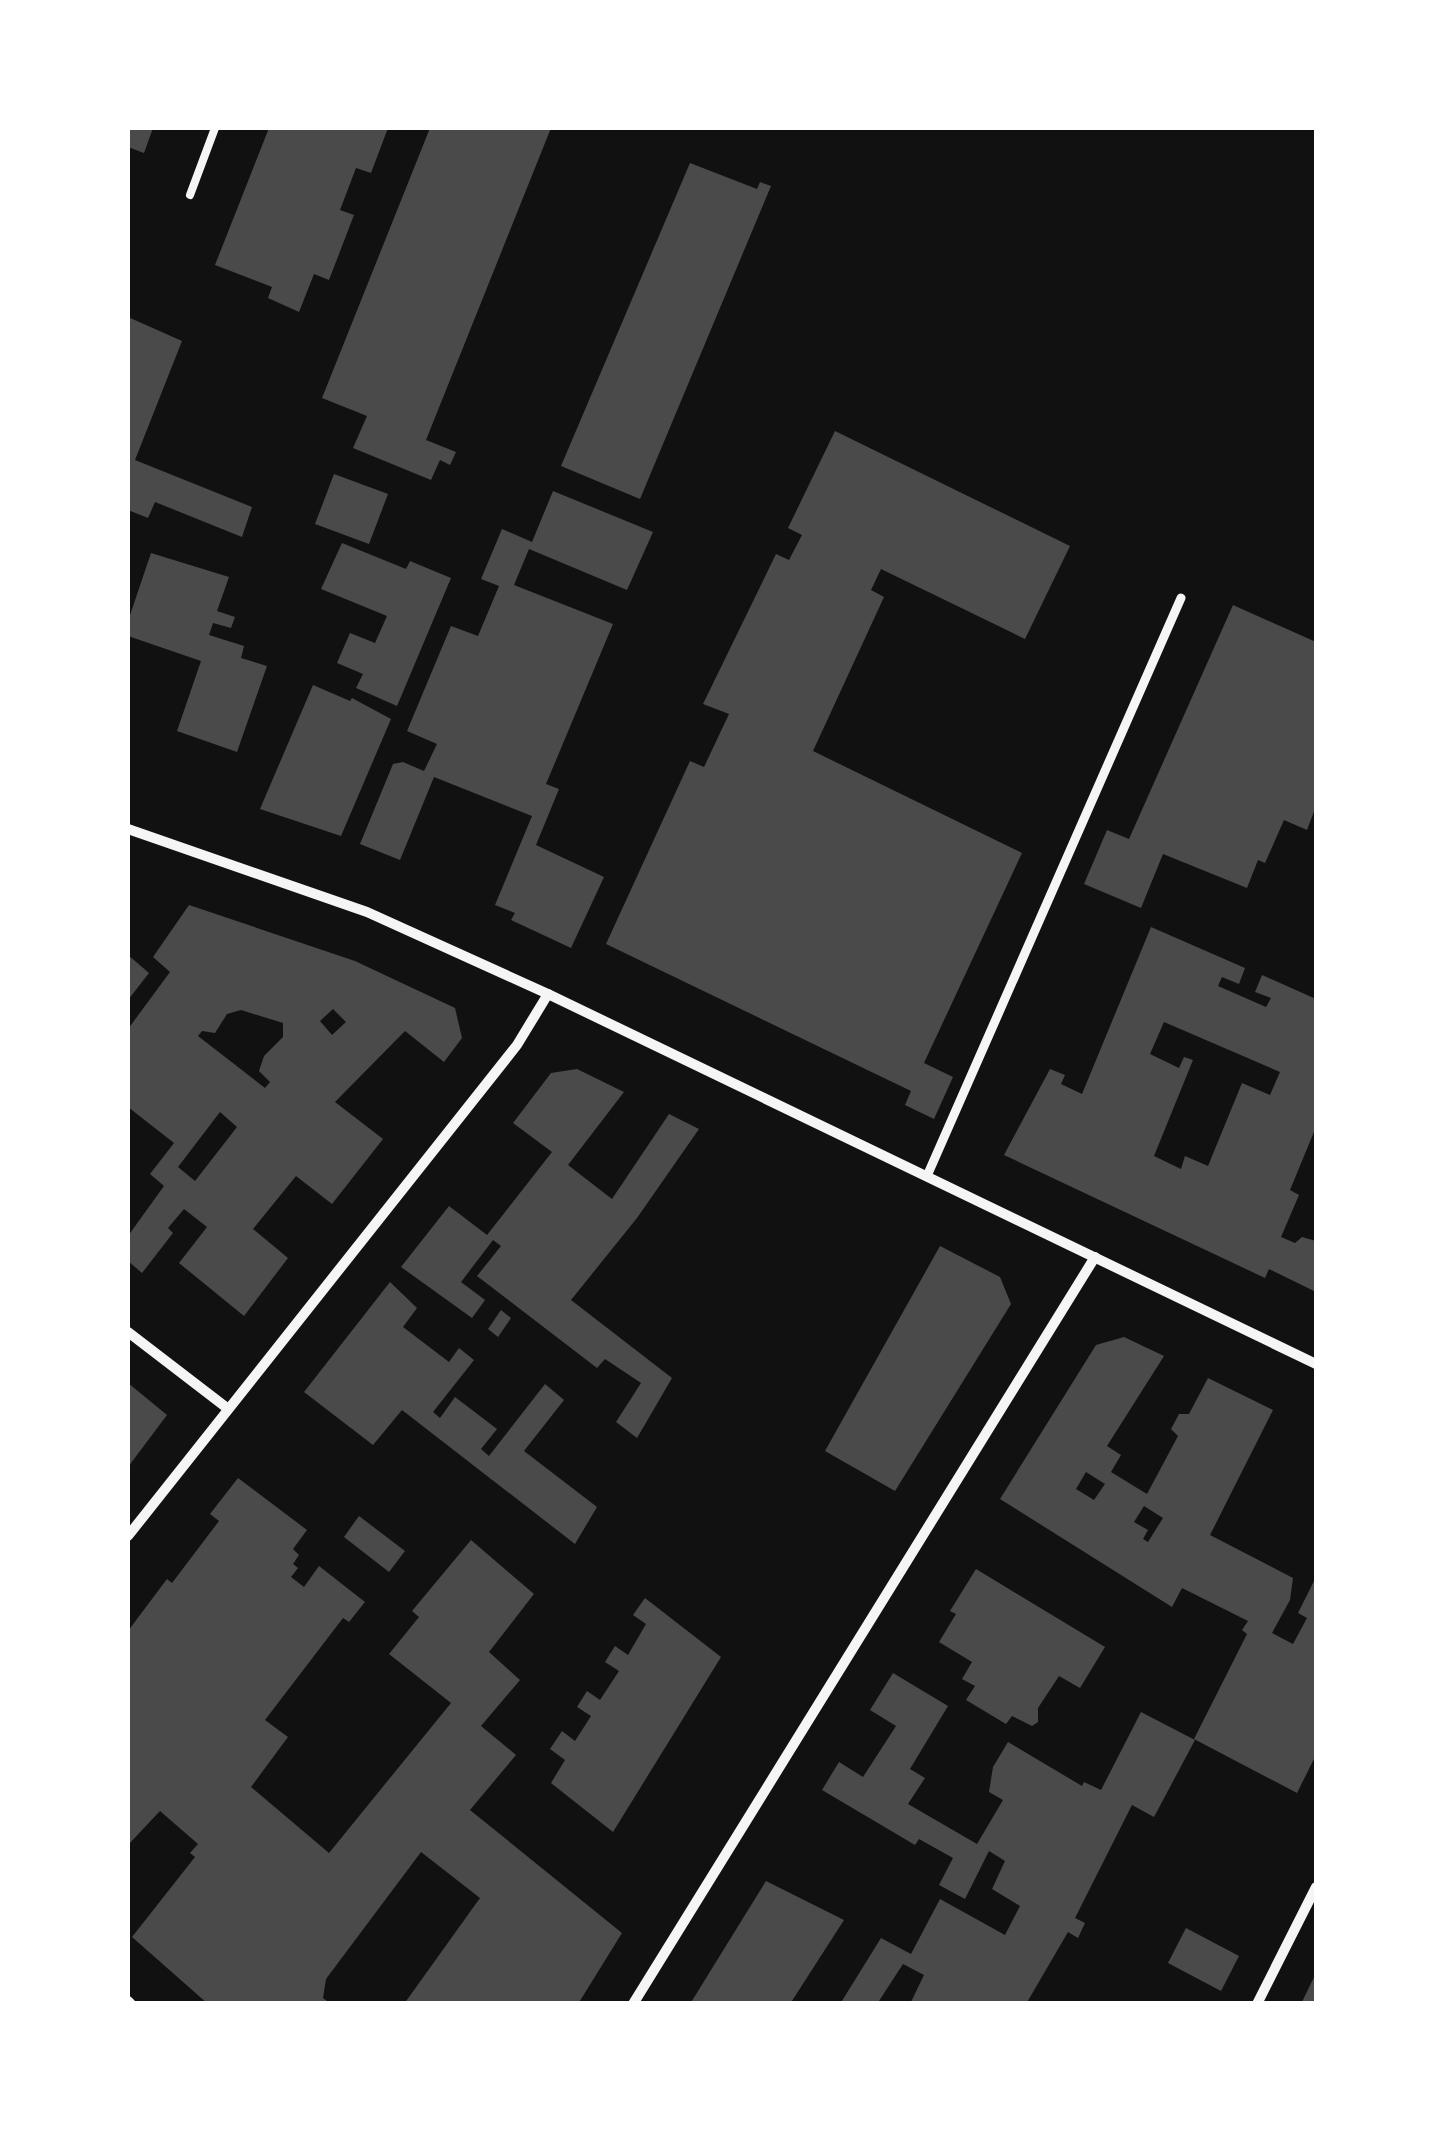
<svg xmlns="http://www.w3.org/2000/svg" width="1444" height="2131" font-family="Mulish,sans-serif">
<rect width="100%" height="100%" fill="#111"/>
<g fill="#4a4a4a" fill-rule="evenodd">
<polygon points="128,128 153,128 144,153 128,147"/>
<polygon points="269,128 388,128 371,173 356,168 340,210 354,215 329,280 314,274 299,312 268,298 272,287 215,265"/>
<polygon points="430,128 551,128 426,440 456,452 450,465 440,460 431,480 353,448 367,416 322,398"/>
<polygon points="690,163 757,189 760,182 771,186 640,499 561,466"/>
<polygon points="128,317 182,341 135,460 252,507 242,537 155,502 148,518 128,510"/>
<polygon points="835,431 1070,546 1025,639 881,569 871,590 884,597 813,751 1022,853 924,1063 953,1077 934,1119 905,1105 911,1091 606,944 690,761 704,767 729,714 703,704 776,554 789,560 802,535 788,528"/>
<polygon points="334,474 388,494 369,544 315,524"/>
<polygon points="553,491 653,532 627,590 529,549 514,585 613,624 546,784 559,789 536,845 604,877 571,948 511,920 515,913 495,905 532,816 434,777 400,860 360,844 393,764 403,762 424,771 437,744 407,731 451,626 478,636 499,586 481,579 502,529 532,542"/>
<polygon points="342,543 406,569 410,561 451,578 397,706 356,688 363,674 337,663 350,633 375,643 387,616 321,589"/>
<polygon points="151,553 229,577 217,611 235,617 231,628 213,623 209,635 244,646 241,658 267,666 237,752 177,731 201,661 128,636 128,621"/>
<polygon points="1233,605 1316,642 1316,806 1307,830 1284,820 1265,863 1258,860 1247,888 1163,854 1141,908 1084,884 1107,830 1129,839"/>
<polygon points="313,685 350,701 352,698 391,719 341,836 260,809"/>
<path d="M189,905L355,961L455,1008L462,1038L444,1062L405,1031L335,1102L383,1139L332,1204L296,1176L253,1229L288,1258L244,1316L179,1263L207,1227L184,1209L168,1228L173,1233L142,1273L128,1261V1236L164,1186L150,1174L174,1143L128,1107V1029L170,972L153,957ZM333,1009L346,1022L332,1035L320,1021ZM241,1010L283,1023V1037L264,1056L259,1071L270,1082L265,1088L198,1036L202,1031L215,1033L227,1014ZM220,1112L237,1127L195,1181L178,1167Z"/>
<path d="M1151,927L1245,968L1239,984L1222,977L1218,986L1266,1007L1271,998L1255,992L1262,975L1316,999V1127L1290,1190L1299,1195L1281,1237L1295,1243L1302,1237L1316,1241V1292L1269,1269L1265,1278L1004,1155L1050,1069L1065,1075L1061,1084L1082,1094ZM1164,1022L1280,1072L1270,1095L1242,1083L1208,1166L1185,1156L1181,1169L1154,1156L1193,1060L1184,1057L1179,1068L1150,1054Z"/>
<polygon points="128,955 149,973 128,1000"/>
<polygon points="577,1069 624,1092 568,1165 612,1199 669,1114 699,1129 637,1218 571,1300 672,1378 637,1438 616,1422 641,1383 605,1359 597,1368 477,1276 501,1246 493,1240 461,1282 485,1300 472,1318 401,1267 449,1206 487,1235 552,1152 513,1123 551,1073"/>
<polygon points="940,1246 1000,1277 1011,1304 895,1491 825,1451"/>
<polygon points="390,1282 417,1308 403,1327 449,1362 459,1348 474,1360 433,1412 440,1418 455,1397 497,1429 481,1449 489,1456 545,1384 564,1400 524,1451 597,1507 575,1544 402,1410 373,1445 304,1392"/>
<polygon points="501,1310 511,1318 498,1337 488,1329"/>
<path d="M1124,1337L1164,1356L1107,1446L1121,1455L1111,1472L1147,1494L1178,1436L1171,1429L1179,1414H1189L1208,1378L1273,1410L1210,1535L1293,1578L1290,1600L1272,1633L1293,1644L1307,1618L1298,1613L1316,1577V1755L1297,1793L1194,1739L1247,1634L1242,1630L1248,1621L1182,1588L1172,1607L1000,1499L1096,1345ZM1086,1472L1105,1484L1094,1500L1076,1489ZM1144,1506L1163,1518L1148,1542L1143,1539L1148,1530L1134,1522Z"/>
<polygon points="128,1383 167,1415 128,1467"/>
<polygon points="238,1478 307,1530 293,1549 299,1555 293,1564 298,1568 291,1577 304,1587 319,1566 365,1602 349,1622 343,1618 265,1720 288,1737 251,1787 329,1853 451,1703 389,1654 419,1617 412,1611 471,1540 534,1594 489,1652 520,1680 481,1726 516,1755 470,1810 622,1933 578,2004 404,2004 480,1898 421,1852 326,1979 323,1998 331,2004 208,2004 132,1937 195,1857 190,1853 198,1844 160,1811 128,1845 128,1631 167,1579 172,1583 219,1521 210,1514"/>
<polygon points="359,1516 405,1551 389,1572 344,1537"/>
<polygon points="976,1569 1105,1647 1080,1688 1059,1676 1038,1708 1038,1722 1032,1726 1012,1716 1006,1724 966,1700 975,1686 962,1679 972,1662 939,1642 956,1614 950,1611"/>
<polygon points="645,1598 721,1657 613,1832 551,1783 565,1760 550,1749 562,1731 575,1741 591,1716 577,1707 587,1691 600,1700 619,1671 605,1662 615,1646 628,1655 646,1624 633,1615"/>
<polygon points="893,1673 948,1706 910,1769 925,1778 908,1804 977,1844 1003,1800 989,1792 993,1767 1008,1742 1082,1786 1084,1782 1101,1790 1141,1712 1195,1740 1154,1817 1132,1805 1075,1918 1085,1923 1078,1938 1068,1932 1026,2004 910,2004 924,1975 903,1964 877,2004 840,2004 881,1938 911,1954 940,1899 1005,1935 1020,1906 992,1889 1005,1861 989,1851 965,1899 939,1885 953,1858 919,1839 915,1845 822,1790 839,1762 863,1777 896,1726 870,1710"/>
<polygon points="766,1881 844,1920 790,2004 690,2004"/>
<polygon points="1186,1928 1239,1956 1221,1991 1168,1963"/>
<polygon points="1316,1973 1316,2004 1301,2004"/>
</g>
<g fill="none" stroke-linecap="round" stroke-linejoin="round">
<polyline stroke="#f5f5f5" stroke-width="8" points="190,195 215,128"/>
<polyline stroke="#f5f5f5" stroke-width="9" points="927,1176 1181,598"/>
<g stroke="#f5f5f5" stroke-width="10">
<polyline points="128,829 367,912 548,994 1316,1364"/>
<polyline points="128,1332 227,1408"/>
<polyline points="128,1536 517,1045 548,994"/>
<polyline points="128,2001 131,2004"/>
<polyline points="633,2004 1095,1257"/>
<polyline points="1257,2004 1316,1887"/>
</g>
</g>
<rect width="1444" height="2131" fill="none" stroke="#ffffff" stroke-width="260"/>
</svg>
